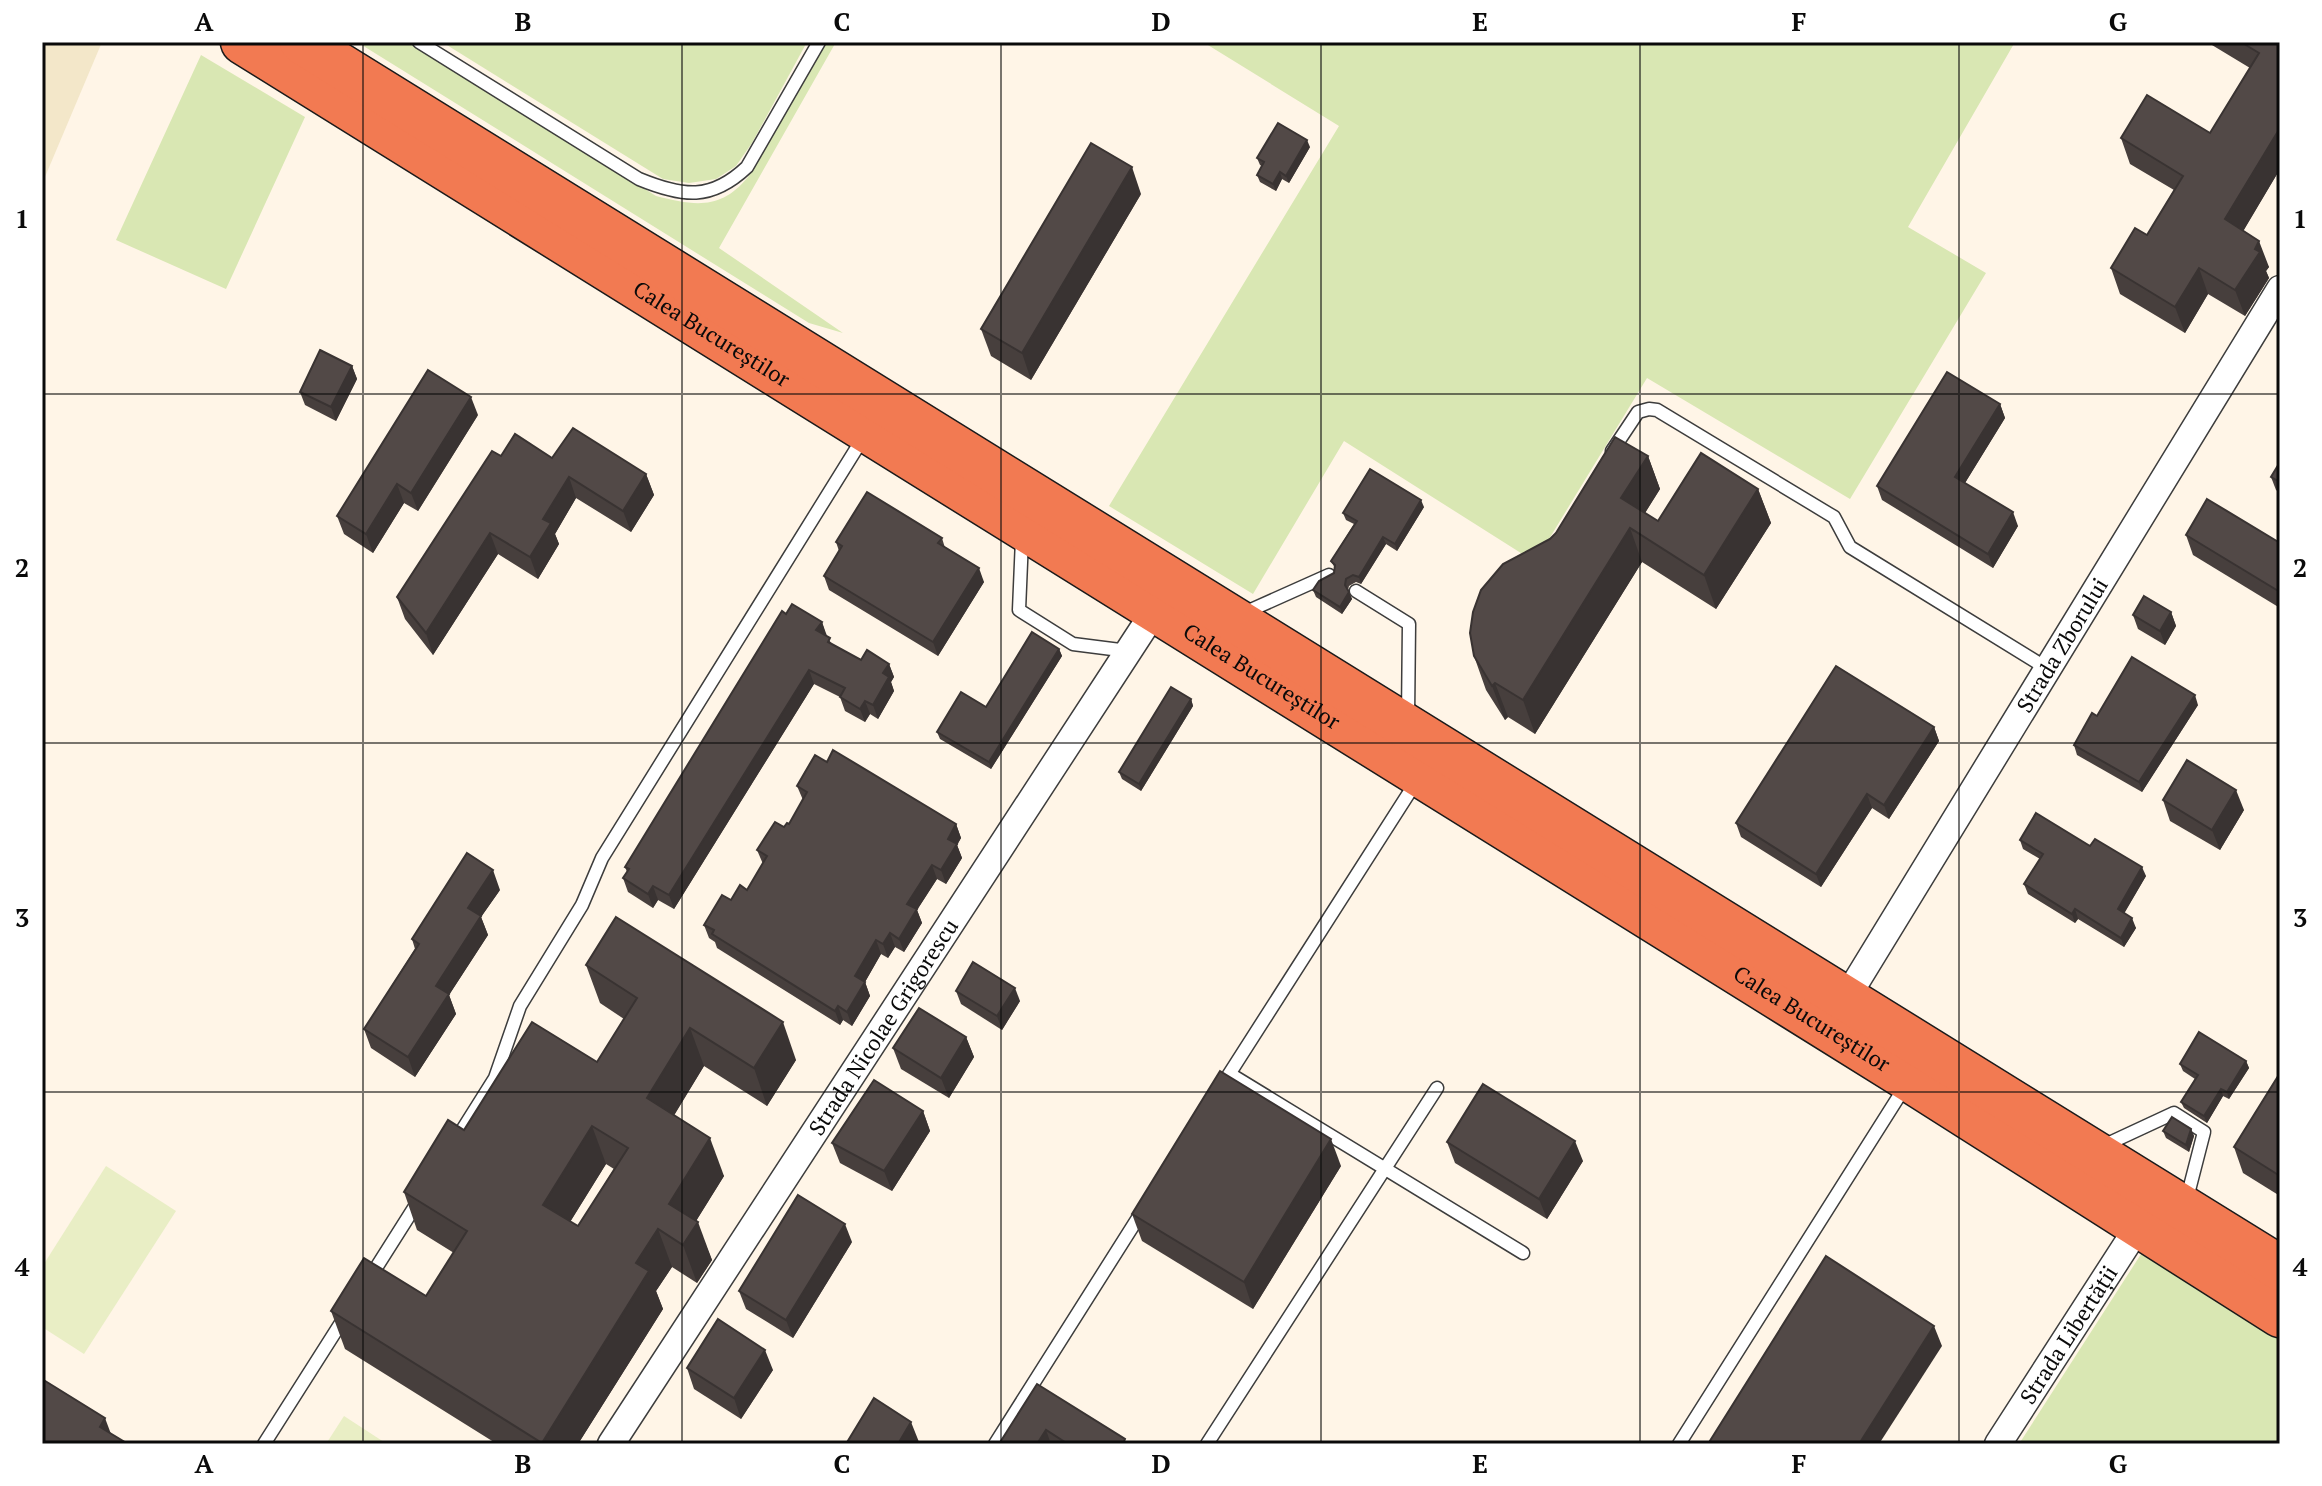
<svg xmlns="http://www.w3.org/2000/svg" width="2322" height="1486" font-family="'PT Serif',serif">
<rect width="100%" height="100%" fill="#fff5e7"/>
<polygon fill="#f3e7c9" points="42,42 102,42 42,184"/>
<g fill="#d9e7b3">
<path d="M357,42H411L656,196C695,206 721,210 748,177L823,42H836L719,248L843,333L809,323Z"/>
<polygon points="442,42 807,42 752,143 736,166 716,179 689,183 663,179"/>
<polygon points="1203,42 2015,42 1908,227 1986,273 1850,499 1647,378 1535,562 1344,441 1253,594 1109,506 1339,126"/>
<polygon points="201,55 305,117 226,289 116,240"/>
<polygon points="2143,1251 2280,1339 2280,1444 2019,1444"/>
</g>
<g fill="#e9eec5">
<polygon points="106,1166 176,1211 84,1354 42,1327 42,1267"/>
<polygon points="344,1416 387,1444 326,1444"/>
</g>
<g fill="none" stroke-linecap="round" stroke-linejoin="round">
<defs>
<g id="lane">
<path d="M419,42L639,179C683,197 711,201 747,167L819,42"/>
<polyline points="1612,451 1638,412 1649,409 1657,410 1834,517 1850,547 2048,669"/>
<polyline points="1022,539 1019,610 1073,644 1128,651"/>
<polyline points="1356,591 1409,624 1408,717"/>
<polyline points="1244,613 1329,575"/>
<polyline points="1230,1074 1523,1253"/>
<polyline points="1219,1090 1416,782"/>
<polyline points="456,1140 495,1078 520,1006 582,905 602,858 863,438"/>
<polyline points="2103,1146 2174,1113 2204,1132 2186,1202"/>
<polyline points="369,1279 419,1200"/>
<polyline points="264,1444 346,1315"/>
<polyline points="995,1444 1143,1210"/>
<polyline points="1207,1444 1437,1088"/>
<polyline points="1679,1444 1906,1085"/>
</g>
<g id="street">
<path id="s1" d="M1845,1000L2280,289"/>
<path id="s2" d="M611,1444L1154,612"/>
<path id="s3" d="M1998,1444L2138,1227"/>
</g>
<g id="highway">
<path id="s4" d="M243,42L1909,1079L2280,1315"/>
<polyline points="302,42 2280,1268"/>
</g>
</defs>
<use href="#lane" stroke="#3d3d3d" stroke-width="15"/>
<use href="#street" stroke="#3d3d3d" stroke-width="29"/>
<use href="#highway" stroke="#1b1b1b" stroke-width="47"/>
<use href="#lane" stroke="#fff" stroke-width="12"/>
<use href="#street" stroke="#fff" stroke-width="26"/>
<use href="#highway" stroke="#f27a52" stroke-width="44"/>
</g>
<g fill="#473f3d" fill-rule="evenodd">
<polygon points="2207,42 2280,42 2280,169 2243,231 2269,267 2266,271 2269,278 2245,316 2208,294 2185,333 2120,294 2111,268 2147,235 2174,190 2130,164 2121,138 2210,133 2250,68"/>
<polygon points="1310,147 1289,183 1282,179 1276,191 1260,182 1257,175 1262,166 1260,165 1257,158"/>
<polygon points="1141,194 1031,380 991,356 981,329"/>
<polygon points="352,366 357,379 336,421 305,405 300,392"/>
<polygon points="2000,404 2005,418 1965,483 2018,526 1993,568 1882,500 1877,486"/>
<polygon points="478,415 418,511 404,503 373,553 344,534 337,516"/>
<polygon points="501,456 552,458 646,474 654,495 631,532 576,498 555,534 559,544 538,579 498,554 433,655 405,619 397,597"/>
<polygon points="1648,456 1660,489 1645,513 1658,521 1758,489 1771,523 1716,609 1642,562 1535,734 1508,717 1505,720 1486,690 1474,656"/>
<polygon points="2280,462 2280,493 2276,490 2271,477"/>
<polygon points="1424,507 1397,551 1386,544 1361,584 1356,582 1349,586 1348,590 1352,599 1342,614 1316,597 1313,590 1334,573 1335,568 1331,561 1354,524 1346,520 1343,513"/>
<polygon points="2186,535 2280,543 2280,608 2193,555"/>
<polygon points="942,538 945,548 984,582 938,656 829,590 824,576 839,551 836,542"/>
<polygon points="2171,612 2176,626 2165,645 2138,629 2133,615"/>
<polygon points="786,614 822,622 826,636 832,644 861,660 889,664 894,677 891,682 894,691 878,719 870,714 865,722 845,711 840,697 814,684 674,909 658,900 653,908 628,892 623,878 627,872 625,867"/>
<polygon points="1059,649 1062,656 991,769 940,739 937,732 986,707"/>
<polygon points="1191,699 1193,706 1141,791 1122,779 1119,772"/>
<polygon points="2198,705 2142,792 2077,755 2074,745 2097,716"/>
<polygon points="1934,727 1939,741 1889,819 1872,808 1821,887 1741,837 1736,823"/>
<polygon points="827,762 956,824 961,838 957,845 962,858 946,884 937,879 917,910 922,923 904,952 895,947 888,958 881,954 865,982 870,996 852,1026 843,1020 840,1025 717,948 715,942 709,938 704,925 731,900 747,890 763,864 757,850 789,824 803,800 797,786"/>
<polygon points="2163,800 2244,810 2220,850 2170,821"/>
<polygon points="2020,840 2090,846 2146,876 2124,913 2136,928 2124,947 2078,919 2075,923 2028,894 2024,884 2040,859 2023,849"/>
<polygon points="500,890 481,917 488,935 449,995 456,1014 415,1077 371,1048 364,1029 415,949 412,939"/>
<path d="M586,965L796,1060L767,1106L704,1066L674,1115L724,1176L696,1221L712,1260L697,1283L672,1267L656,1291L663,1309L578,1444H497L345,1349L331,1311L426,1296L454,1253L417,1230L404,1192L464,1130L597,1062L624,1019L600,1003ZM606,1164L614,1169L578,1226L570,1222Z"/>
<polygon points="956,991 1020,1001 1002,1030 961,1004"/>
<polygon points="966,1037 974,1057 949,1098 901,1069 893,1048"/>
<polygon points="2246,1061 2249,1068 2229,1099 2223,1096 2207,1123 2184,1108 2181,1102 2195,1079 2183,1071 2180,1064"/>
<polygon points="2280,1073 2280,1196 2243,1173 2234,1147"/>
<polygon points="923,1111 930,1131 892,1191 840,1163 832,1143"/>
<polygon points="2191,1129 2194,1136 2189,1152 2166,1138 2163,1131"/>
<polygon points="1447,1142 1583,1161 1547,1219 1455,1163"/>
<polygon points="1341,1166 1253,1309 1142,1241 1132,1214"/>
<polygon points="852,1242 793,1338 746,1309 739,1291"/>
<polygon points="687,1368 773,1370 741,1419 694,1389"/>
<polygon points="1037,1384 1127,1444 999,1444"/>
</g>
<g fill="#393332">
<polygon points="2280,128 2280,169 2235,245 2225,219"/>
<polygon points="1307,140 1310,147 1289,183 1286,176"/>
<polygon points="1132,167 1141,194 1031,380 1022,353"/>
<polygon points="1280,172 1282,179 1276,191 1273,184"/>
<polygon points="2259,241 2269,267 2266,271 2269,278 2245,316 2235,290"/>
<polygon points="2199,268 2208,294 2185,333 2175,307"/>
<polygon points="352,366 357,379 336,421 331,407"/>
<polygon points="471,397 478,415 418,511 411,493"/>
<polygon points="2000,404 2005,418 1960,491 1955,477"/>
<polygon points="1648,456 1660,489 1633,532 1621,498"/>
<polygon points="646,474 654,495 631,532 623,511"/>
<polygon points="569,477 576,498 555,534 559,544 538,579 530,557 543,519"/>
<polygon points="397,484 404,503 373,553 366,534"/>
<polygon points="1758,489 1771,523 1716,609 1704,575"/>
<polygon points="1421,500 1424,507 1397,551 1395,544"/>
<polygon points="2013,512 2018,526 1993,568 1988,554"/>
<polygon points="1630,528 1642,562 1535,734 1523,700"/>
<polygon points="490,533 498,554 433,655 426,633"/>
<polygon points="1383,537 1386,544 1361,584 1359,577"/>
<polygon points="979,568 984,582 938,656 933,642"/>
<polygon points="1349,592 1352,599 1342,614 1340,607"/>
<polygon points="2171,612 2176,626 2165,645 2160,631"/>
<polygon points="822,622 827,636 821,644 816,630"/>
<polygon points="1059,649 1062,656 991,769 989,762"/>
<polygon points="889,664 894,677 891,682 894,691 878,719 873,705 883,673"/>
<polygon points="809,670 814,684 674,909 669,895"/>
<polygon points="1495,683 1508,717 1505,720 1492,686"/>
<polygon points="2195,695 2198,705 2142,792 2139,782"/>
<polygon points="1191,699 1193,706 1141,791 1139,784"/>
<polygon points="865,701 870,714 865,722 860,709"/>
<polygon points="1934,727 1939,741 1889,819 1884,805"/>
<polygon points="2236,790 2244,810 2220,850 2212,830"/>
<polygon points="1867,794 1872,808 1821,887 1816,874"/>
<polygon points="956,824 961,838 957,845 962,858 946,884 941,870 948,839"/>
<polygon points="932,865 937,879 917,910 922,923 904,952 899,939 907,904"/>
<polygon points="2142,867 2146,876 2121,919 2118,909"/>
<polygon points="493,870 500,890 481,917 488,935 449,995 456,1014 415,1077 408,1057 436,986 468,908"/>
<polygon points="653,886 658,900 653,908 648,894"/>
<polygon points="2075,909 2078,919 2075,923 2072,914"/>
<polygon points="2132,918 2136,928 2124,947 2121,938"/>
<polygon points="890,933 895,947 888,958 883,944"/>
<polygon points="876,940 881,954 865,982 870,996 852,1026 847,1012 855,976"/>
<polygon points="1015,988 1020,1001 1002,1030 997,1016"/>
<polygon points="838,1006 843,1020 840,1025 835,1011"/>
<polygon points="783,1022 796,1060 767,1106 754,1068"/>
<polygon points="690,1028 704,1066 661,1137 647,1098"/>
<polygon points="966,1037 974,1057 949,1098 941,1078"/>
<polygon points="2246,1061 2249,1068 2229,1099 2227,1092"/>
<polygon points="2221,1089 2223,1096 2207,1123 2204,1116"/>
<polygon points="923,1111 930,1131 892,1191 884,1171"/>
<polygon points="592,1126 606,1164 557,1243 543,1205"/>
<polygon points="2191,1129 2194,1136 2189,1152 2186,1145"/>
<polygon points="710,1138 724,1176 683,1242 669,1204"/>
<polygon points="1331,1139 1341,1166 1253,1309 1244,1282"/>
<polygon points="1575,1141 1583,1161 1547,1219 1539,1199"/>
<polygon points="698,1222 712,1260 697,1283 683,1245"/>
<polygon points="845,1224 852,1242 793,1338 786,1320"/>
<polygon points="658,1229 672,1267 656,1291 663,1309 578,1444 542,1444 636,1263"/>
<polygon points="1934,1326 1942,1346 1879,1444 1859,1444"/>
<polygon points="765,1350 773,1370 741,1419 734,1398"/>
<polygon points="105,1418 114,1442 100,1427"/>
<polygon points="911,1422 919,1442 918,1444 898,1444"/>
<polygon points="1046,1430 1051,1444 1037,1444"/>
</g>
<g fill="#524947" stroke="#393332" stroke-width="2" fill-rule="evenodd">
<polygon points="2241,42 2280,42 2280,128 2225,219 2259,241 2255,249 2260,252 2235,290 2199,268 2175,307 2111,268 2135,228 2147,235 2183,176 2121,138 2147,95 2210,133 2259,53"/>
<polygon points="1278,123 1307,140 1286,176 1280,172 1273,184 1257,175 1264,162 1257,158"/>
<polygon points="1091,143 1132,167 1022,353 981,329"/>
<polygon points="320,350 352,366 331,407 300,392"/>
<polygon points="428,370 471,397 411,493 397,484 366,534 337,516"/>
<polygon points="1947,372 2000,404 1955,477 2013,512 1988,554 1877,486"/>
<polygon points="573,428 646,474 623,511 569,477 543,519 551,523 530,557 490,533 426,633 397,597 492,451 501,456 515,434 552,458"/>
<polygon points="1615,437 1648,456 1621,498 1658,521 1701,453 1758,489 1704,575 1630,528 1523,700 1495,683 1492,686 1474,656 1470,633 1473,612 1481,590 1503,564 1550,539 1556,533"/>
<polygon points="2280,462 2280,482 2271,477"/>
<polygon points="1370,469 1421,500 1395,544 1383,537 1359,577 1353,575 1346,579 1345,585 1349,592 1340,607 1313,590 1319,581 1334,573 1335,565 1331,561 1357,521 1343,513"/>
<polygon points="867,492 942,538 938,543 979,568 933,642 824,576 842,546 836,542"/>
<polygon points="2207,499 2280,543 2280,592 2186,535"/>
<polygon points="2144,596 2171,612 2160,631 2133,615"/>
<polygon points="792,604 822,622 816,630 830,638 828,642 861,660 867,650 889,664 883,673 889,677 873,705 865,701 860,709 840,697 845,688 809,670 669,895 653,886 648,894 623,878 629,869 625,867 782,611 786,614"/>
<polygon points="1032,632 1059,649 989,762 937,732 961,692 986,707"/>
<polygon points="2132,657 2195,695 2139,782 2074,745 2092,713 2097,716"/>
<polygon points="1836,666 1934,727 1884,805 1867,794 1816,874 1736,823"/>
<polygon points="1171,687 1191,699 1139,784 1119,772"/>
<polygon points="833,750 956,824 948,839 957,844 941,870 932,865 907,904 917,909 899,939 890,933 883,944 876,940 855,976 865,982 847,1012 838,1006 835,1011 712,934 714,930 704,925 722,895 731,900 740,885 747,890 767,856 757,850 775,822 784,827 787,823 789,824 807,792 797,786 815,755 827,762"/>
<polygon points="2187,760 2236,790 2212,830 2163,800"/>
<polygon points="2036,813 2090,846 2095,839 2142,867 2118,909 2132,918 2121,938 2075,909 2072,914 2024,884 2043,854 2020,840"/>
<polygon points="467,853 493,870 468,908 481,916 436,986 449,994 408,1057 364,1029 419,944 412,939"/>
<path d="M616,917L783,1022L754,1068L690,1028L647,1098L710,1138L669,1204L698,1222L683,1245L658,1229L636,1263L649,1271L542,1443L331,1311L364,1258L426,1296L467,1231L404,1192L448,1120L464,1130L532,1022L597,1062L637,998L586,965ZM592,1126L628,1148L578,1226L543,1205Z"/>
<polygon points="973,962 1015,988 997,1016 956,991"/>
<polygon points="919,1008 966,1037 941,1078 893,1048"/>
<polygon points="2199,1032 2246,1061 2227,1092 2221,1089 2204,1116 2181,1102 2198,1075 2180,1064"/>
<polygon points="1220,1071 1331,1139 1244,1282 1132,1214"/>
<polygon points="2280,1073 2280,1176 2234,1147"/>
<polygon points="874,1080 923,1111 884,1171 832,1143"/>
<polygon points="1483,1084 1575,1141 1539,1199 1447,1142"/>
<polygon points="2172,1117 2191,1129 2186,1145 2163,1131"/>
<polygon points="798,1195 845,1224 786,1320 739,1291"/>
<polygon points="1826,1256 1934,1326 1859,1444 1708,1444"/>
<polygon points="718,1319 765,1350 734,1398 687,1368"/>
<polygon points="42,1379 105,1418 100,1427 128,1444 42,1444"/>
<polygon points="1037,1384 1125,1439 1123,1444 1068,1444 1046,1430 1037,1444 999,1444"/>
<polygon points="874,1398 911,1422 898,1444 846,1444"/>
</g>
<path fill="none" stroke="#0a0a0a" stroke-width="2" stroke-opacity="0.55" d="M363,42V1444M682,42V1444M1001,42V1444M1321,42V1444M1640,42V1444M1959,42V1444M42,394H2280M42,743H2280M42,1092H2280"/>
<g text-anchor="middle" stroke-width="8" stroke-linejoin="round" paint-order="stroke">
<g font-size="22" fill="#0a0a0a" stroke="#fff">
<text dy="8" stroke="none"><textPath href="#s4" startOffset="552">Calea Bucureștilor</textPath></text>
<text dy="8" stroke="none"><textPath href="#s1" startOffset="416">Strada Zborului</textPath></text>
<text dy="8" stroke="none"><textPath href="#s4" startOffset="1200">Calea Bucureștilor</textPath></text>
<text dy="8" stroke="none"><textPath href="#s4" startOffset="1848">Calea Bucureștilor</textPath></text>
<text dy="8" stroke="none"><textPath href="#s2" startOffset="498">Strada Nicolae Grigorescu</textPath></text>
<text dy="8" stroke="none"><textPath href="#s3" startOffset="130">Strada Libertății</textPath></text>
</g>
</g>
<rect width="2322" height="1486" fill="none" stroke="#ffffff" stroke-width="88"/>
<rect x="44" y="44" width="2234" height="1398" fill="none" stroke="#0a0a0a" stroke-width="3"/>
<g font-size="26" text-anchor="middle" font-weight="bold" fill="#0a0a0a">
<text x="204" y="31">A</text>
<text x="523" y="31">B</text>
<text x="842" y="31">C</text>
<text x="1161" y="31">D</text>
<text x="1480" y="31">E</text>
<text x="1799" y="31">F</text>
<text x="2118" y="31">G</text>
<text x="22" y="228">1</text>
<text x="2300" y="228">1</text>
<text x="22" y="577">2</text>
<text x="2300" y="577">2</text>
<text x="22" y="927">3</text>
<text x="2300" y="927">3</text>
<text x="22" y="1276">4</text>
<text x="2300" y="1276">4</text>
<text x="204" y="1473">A</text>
<text x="523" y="1473">B</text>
<text x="842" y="1473">C</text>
<text x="1161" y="1473">D</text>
<text x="1480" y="1473">E</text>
<text x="1799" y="1473">F</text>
<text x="2118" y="1473">G</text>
</g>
</svg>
